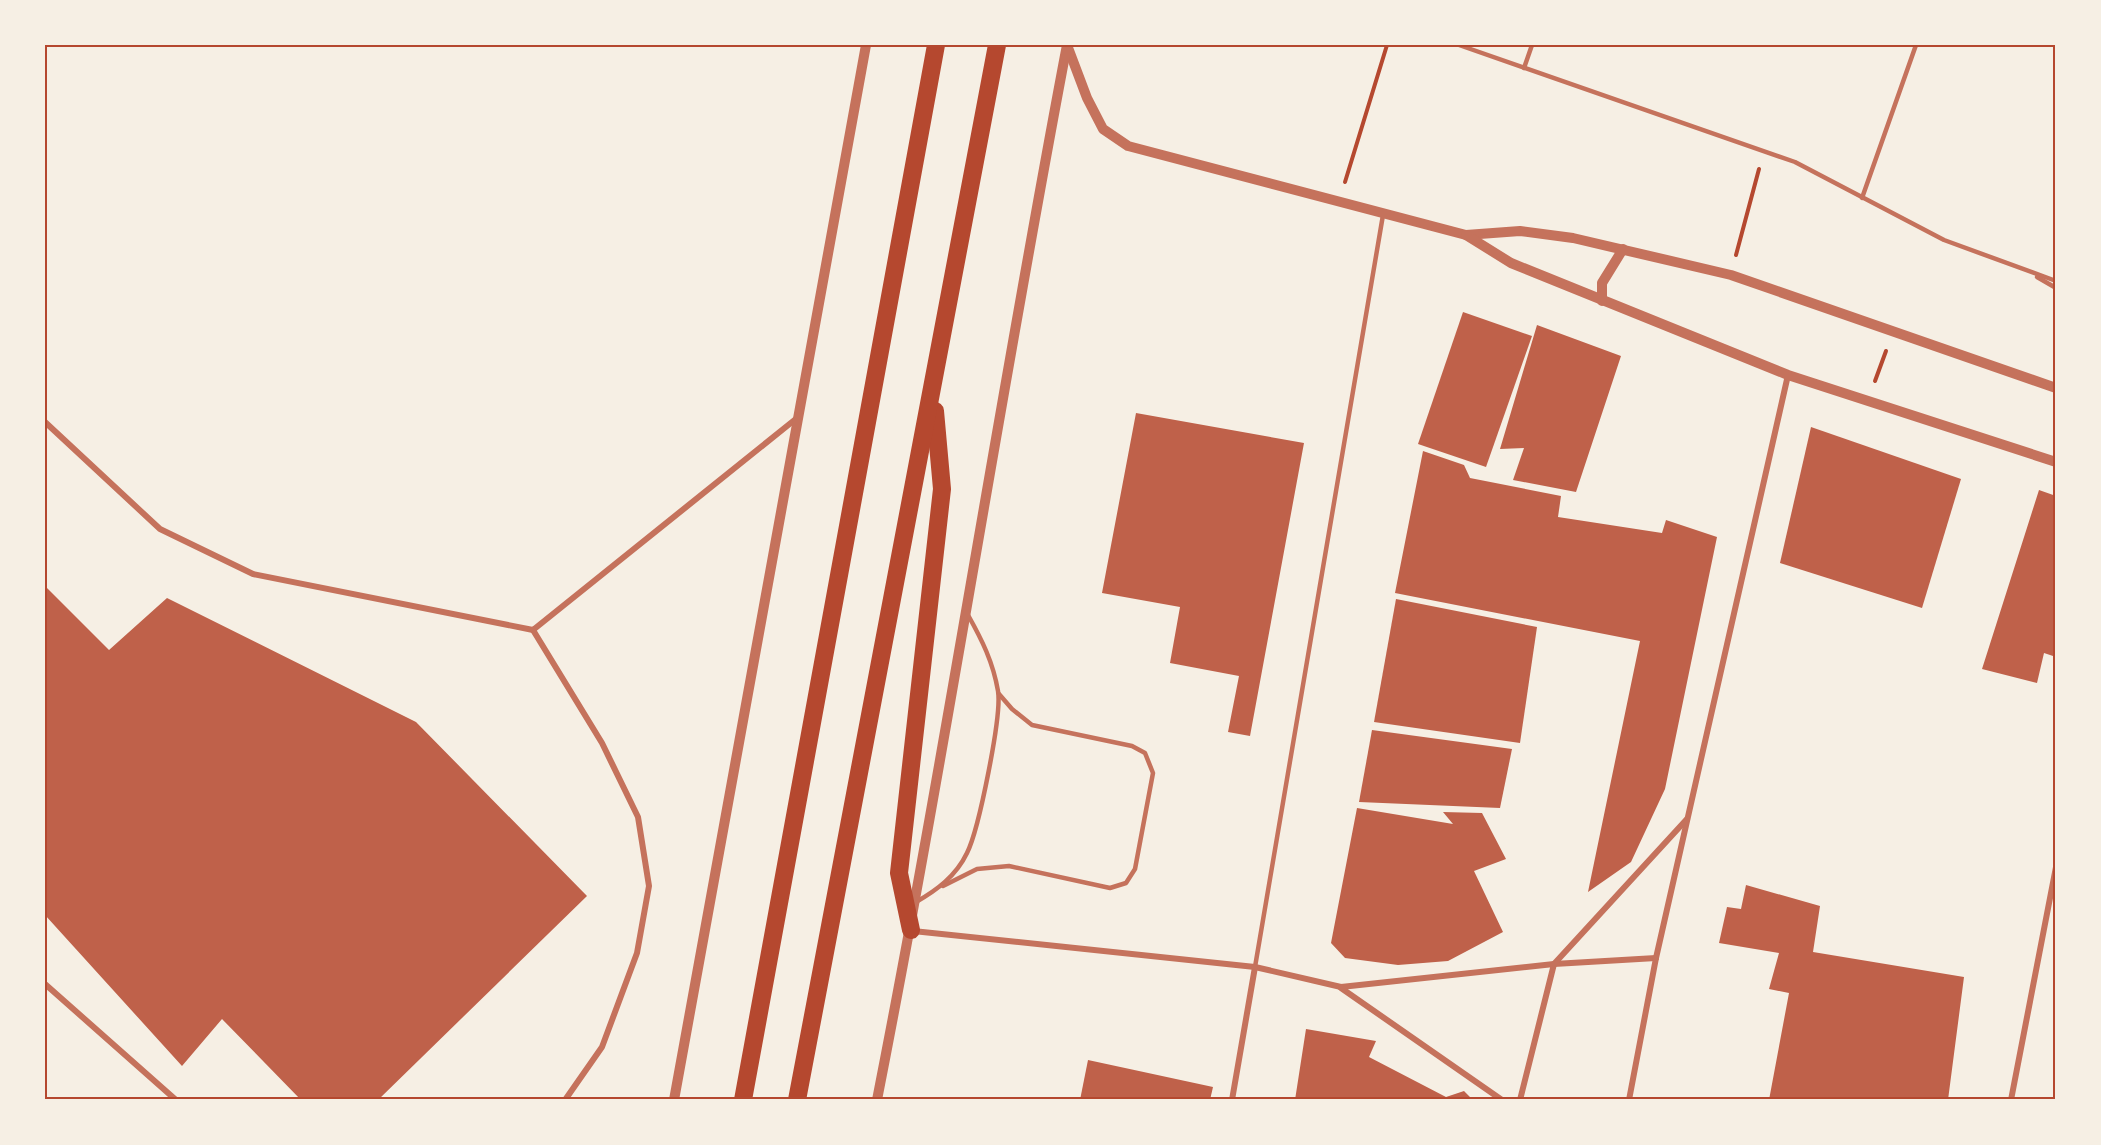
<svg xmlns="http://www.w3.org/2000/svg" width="2101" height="1145" font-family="'DejaVu Sans',sans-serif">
<rect width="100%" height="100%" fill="#f6efe4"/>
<g fill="#bf614a">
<polygon points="1463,312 1532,336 1486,467 1418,444"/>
<polygon points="1537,325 1621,356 1576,492 1513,480 1524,448 1500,449"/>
<polygon points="1136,413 1304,443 1250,736 1228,732 1239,676 1170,663 1180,607 1102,593"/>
<polygon points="1811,427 1961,479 1922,608 1780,563"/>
<polygon points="1423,451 1464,465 1470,478 1561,496 1558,517 1662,533 1666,520 1717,537 1665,789 1631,862 1588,892 1640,641 1395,593"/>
<polygon points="2039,490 2056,496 2056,657 2044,653 2037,683 1982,669"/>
<polygon points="45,586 109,650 167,598 416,722 587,896 378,1100 301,1100 222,1019 182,1066 45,915"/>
<polygon points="1396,599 1537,627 1520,743 1374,722"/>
<polygon points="1372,730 1512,749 1500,808 1359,802"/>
<polygon points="1357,808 1453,824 1443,812 1482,813 1506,859 1474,871 1503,932 1448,961 1398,965 1345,958 1331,943"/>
<polygon points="1746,885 1820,906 1813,952 1964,977 1948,1100 1769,1100 1789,993 1769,989 1779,953 1719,943 1727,907 1741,909"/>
<polygon points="1306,1029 1376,1041 1369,1057 1446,1097 1464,1091 1473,1100 1295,1100"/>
<polygon points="1088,1060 1213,1087 1210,1100 1080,1100"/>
</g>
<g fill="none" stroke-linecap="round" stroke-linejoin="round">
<g stroke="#b5482f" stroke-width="4">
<polyline points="1345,182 1387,45"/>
<polyline points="1736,255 1759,169"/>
<polyline points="1875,381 1886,351"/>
</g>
<g stroke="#c5725c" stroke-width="4.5">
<polyline points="1459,45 1795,162 1944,240 2056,281"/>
<polyline points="1524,68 1532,45"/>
<polyline points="1862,198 1916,45"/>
<polyline points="2037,277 2056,288"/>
<polyline points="943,886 977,869 1009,866 1110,888 1126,883 1135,869 1153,773 1145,753 1132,746 1032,725 1012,709 999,694"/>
<path d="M916,902C937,890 956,876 967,853C979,829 1002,715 998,691C993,662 982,640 968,615"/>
<polyline points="1255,967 1383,215"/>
</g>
<g stroke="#c5725c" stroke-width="6">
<polyline points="45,422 160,529 253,574 533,630 797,418"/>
<polyline points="533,630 602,743 638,817 649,886 637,953 602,1047 565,1100"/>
<polyline points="913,931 1255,967 1341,987 1554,964 1656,958"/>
<polyline points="45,984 176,1100"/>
<polyline points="1341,988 1502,1100"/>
<polyline points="1232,1100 1255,967"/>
<polyline points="1520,1100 1554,964 1687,819"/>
<polyline points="1629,1100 1656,958 1788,375"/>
<polyline points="2011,1100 2056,867"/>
</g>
<g stroke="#c5725c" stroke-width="10">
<polyline points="1067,45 1087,98 1103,129 1128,146 1466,235 1520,231 1573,238 1731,275 2056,388"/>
<polyline points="1466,235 1511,263 1788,375 2056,462"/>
<polyline points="1602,301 1602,283 1623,249"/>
<polyline points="674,1100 866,45"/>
<path d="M877,1100C946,749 1000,396 1067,45"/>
</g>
<g stroke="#b5482f" stroke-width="18">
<polyline points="911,930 899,873 942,489 935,411"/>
<polyline points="743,1100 936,45"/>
<polyline points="797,1100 997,45"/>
</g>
</g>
<rect width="2101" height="1145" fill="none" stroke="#f6efe4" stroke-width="93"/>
<rect x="46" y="46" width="2008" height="1052" fill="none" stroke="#b5482f" stroke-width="2"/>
</svg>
